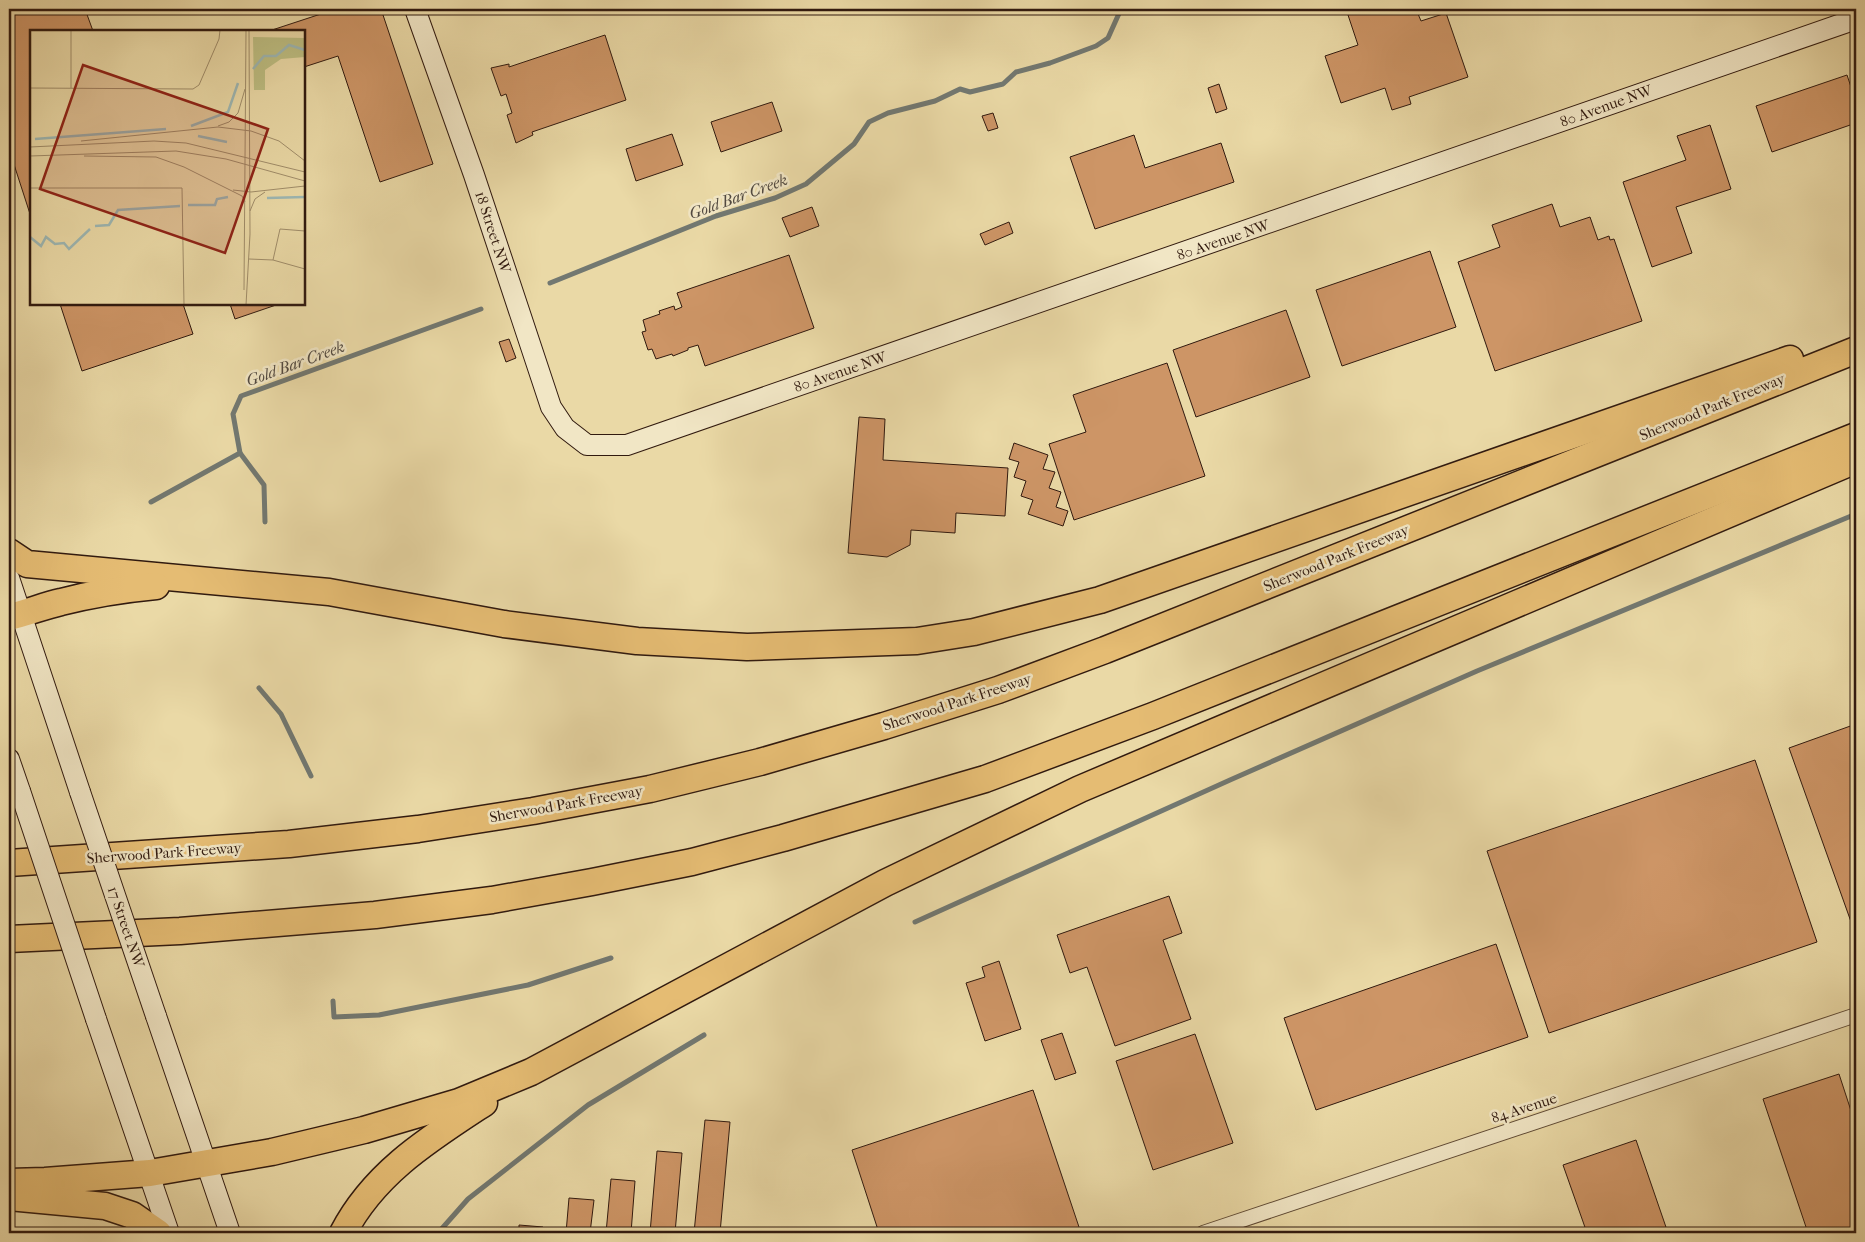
<svg xmlns="http://www.w3.org/2000/svg" width="1865" height="1242" font-family="'IM FELL French Canon',serif">
<rect width="100%" height="100%" fill="#ead9a6"/>
<filter id="stains"><feTurbulence type="fractalNoise" baseFrequency=".004" numOctaves="4"/><feColorMatrix values="0 0 0 0 .2 0 0 0 0 .09 0 0 0 0 .02 0 0 0 .5 -.17"/></filter>
<radialGradient id="worn" r=".72"><stop offset=".6" stop-color="#630" stop-opacity="0"/><stop offset="1" stop-color="#630" stop-opacity=".3"/></radialGradient>
<g fill="none" stroke-linecap="round" stroke-linejoin="round">
<g stroke="#727871" stroke-width="5">
<polyline points="550,283 716,216 775,198 806,184 854,144 869,122 888,113 935,101 960,89 970,92 1003,84 1016,72 1050,63 1096,46 1108,38 1121,9"/>
<polyline points="240,453 264,485 265,522"/>
<polyline points="151,502 240,453 233,414 241,396 481,309"/>
<polyline points="259,688 281,714 311,776"/>
<polyline points="915,922 1230,780 1477,671 1856,514"/>
<polyline points="333,1001 334,1017 379,1015 528,985 611,958"/>
<polyline points="438,1233 468,1199 588,1105 704,1035"/>
</g>
</g>
<g fill="#cd9566" stroke="#311a0f">
<polygon points="9,9 85,9 93,31 31,31 31,217 9,149"/>
<polygon points="336,9 381,9 433,164 380,182 338,56 304,67 304,31 269,31"/>
<polygon points="1346,9 1416,9 1421,21 1446,13 1468,77 1409,97 1411,104 1392,110 1385,88 1341,103 1325,56 1358,45"/>
<polygon points="605,35 626,100 532,132 533,135 516,143 507,115 512,113 506,94 501,96 491,68 509,64 509,67"/>
<polygon points="1847,75 1856,102 1856,123 1772,152 1756,106"/>
<polygon points="1219,84 1227,109 1216,113 1208,88"/>
<polygon points="772,102 782,131 721,152 711,122"/>
<polygon points="993,113 998,128 988,131 982,116"/>
<polygon points="1710,125 1731,189 1676,207 1692,253 1652,267 1623,182 1686,160 1677,136"/>
<polygon points="672,134 683,165 636,181 626,149"/>
<polygon points="1134,135 1145,168 1221,143 1234,182 1095,229 1070,157"/>
<polygon points="1552,204 1560,227 1590,217 1598,240 1609,236 1610,240 1614,239 1642,321 1495,371 1458,262 1500,247 1492,225"/>
<polygon points="812,207 819,226 790,237 782,218"/>
<polygon points="1009,222 1013,233 985,245 980,234"/>
<polygon points="1430,251 1456,327 1342,366 1316,290"/>
<polygon points="789,255 814,328 705,366 698,345 688,348 688,350 673,356 672,354 656,359 652,349 648,350 642,332 646,331 643,320 660,314 659,311 674,306 675,310 682,307 677,293"/>
<polygon points="60,304 183,304 193,334 82,371"/>
<polygon points="230,304 279,304 235,319"/>
<polygon points="1286,310 1310,377 1196,417 1173,350"/>
<polygon points="509,339 516,358 506,362 499,342"/>
<polygon points="1167,363 1205,476 1074,520 1049,444 1086,432 1073,395"/>
<polygon points="859,417 885,419 883,460 1008,468 1005,516 956,513 955,533 911,530 910,545 887,557 848,553"/>
<polygon points="1014,443 1048,455 1043,469 1055,472 1049,488 1061,492 1056,507 1068,511 1063,526 1028,514 1033,500 1021,496 1026,481 1014,477 1019,462 1009,459"/>
<polygon points="1856,724 1856,932 1855,933 1789,748"/>
<polygon points="1755,760 1817,942 1549,1033 1487,851"/>
<polygon points="1169,896 1182,933 1163,940 1191,1019 1115,1046 1087,967 1070,973 1057,935"/>
<polygon points="1496,944 1528,1037 1316,1110 1284,1018"/>
<polygon points="999,961 1021,1029 985,1041 966,983 985,977 982,967"/>
<polygon points="1062,1033 1076,1073 1055,1080 1041,1040"/>
<polygon points="1195,1034 1233,1143 1153,1170 1116,1061"/>
<polygon points="1839,1074 1856,1126 1856,1233 1808,1233 1763,1099"/>
<polygon points="1033,1090 1081,1233 879,1233 852,1150"/>
<polygon points="705,1120 730,1122 720,1233 694,1233"/>
<polygon points="1636,1140 1668,1233 1587,1233 1563,1165"/>
<polygon points="657,1151 682,1153 675,1233 650,1233"/>
<polygon points="611,1179 635,1181 631,1233 606,1233"/>
<polygon points="569,1198 594,1200 590,1233 566,1233"/>
<polygon points="519,1225 543,1227 542,1233 519,1233"/>
</g>
<g fill="none" stroke-linecap="round" stroke-linejoin="round">
<defs>
<polyline id="street" points="1203,1233 1856,1015"/>
<g id="secondary">
<polyline points="415,9 474,175 551,407 565,428 587,445 627,445 1856,19"/>
<polyline points="9,578 80,792"/>
<polyline points="9,759 20,791"/>
<polyline points="156,1016 230,1233"/>
<polyline points="96,1019 169,1233"/>
</g>
<g id="highway">
<polyline points="9,552 27,564 329,592 504,624 637,641 747,647 917,641 974,632 1100,600 1790,359"/>
<path d="M9,617C27,613 43,606 61,602C92,594 124,589 156,586"/>
<polyline points="9,863 289,844 418,829 533,811 650,789 760,762 884,726 998,690 1105,650 1856,350"/>
<polyline points="9,939 180,931 375,915 492,900 592,882 692,862 783,838 985,779 1153,716 1856,436"/>
<polyline points="9,1182 45,1181 150,1173 272,1152 364,1130 459,1102 531,1072 885,883 1080,789 1856,460"/>
<polyline points="9,1197 105,1206 132,1215 158,1233"/>
<path d="M343,1233C374,1173 429,1139 484,1103"/>
</g>
</defs>
<use href="#street" stroke="#5f4a35" stroke-width="16"/>
<use href="#secondary" stroke="#311a0f" stroke-width="22"/>
<use href="#highway" stroke="#311a0f" stroke-width="29"/>
<use href="#street" stroke="#f1e6c5" stroke-width="14"/>
<use href="#secondary" stroke="#f1e6c5" stroke-width="20"/>
<use href="#highway" stroke="#e5bc73" stroke-width="26"/>
<defs>
<g id="secondary-bridge">
<polyline points="20,791 96,1019"/>
<polyline points="80,792 156,1016"/>
</g>
</defs>
<use href="#secondary-bridge" stroke="#311a0f" stroke-width="22" stroke-linecap="butt"/>
<use href="#secondary-bridge" stroke="#f1e6c5" stroke-width="20"/>
</g>
<g text-anchor="middle" stroke-width="5" stroke-linejoin="round" paint-order="stroke">
<g font-size="15" fill="#311a0f" stroke="#f1e6c5">
<text transform="translate(1606 106) rotate(-20)" y="5">80 Avenue NW</text>
<text transform="translate(493 232) rotate(72)" y="5">18 Street NW</text>
<text transform="translate(1223 240) rotate(-19)" y="5">80 Avenue NW</text>
<text transform="translate(840 372) rotate(-19)" y="5">80 Avenue NW</text>
<text transform="translate(1712 407) rotate(-22)" y="5">Sherwood Park Freeway</text>
<text transform="translate(1336 558) rotate(-22)" y="5">Sherwood Park Freeway</text>
<text transform="translate(957 702) rotate(-18)" y="5">Sherwood Park Freeway</text>
<text transform="translate(566 804) rotate(-10)" y="5">Sherwood Park Freeway</text>
<text transform="translate(164 853) rotate(-4)" y="5">Sherwood Park Freeway</text>
<text transform="translate(126 927) rotate(71)" y="5">17 Street NW</text>
<text transform="translate(1524 1108) rotate(-18)" y="5">84 Avenue</text>
</g>
<g font-size="16" font-style="italic" fill="#514940" stroke="#f1e6c5">
<text transform="translate(738 196) rotate(-20)" y="6">Gold Bar Creek</text>
<text transform="translate(295 363) rotate(-20)" y="6">Gold Bar Creek</text>
</g>
</g>
<g transform="translate(30 30)">
<rect width="275" height="275" fill="#ead9a6"/>
<path d="M223,7L275,8V27L251,29L235,40V60H224Z" fill="#bdbe82"/>
<path fill="none" stroke="#9db7b3" stroke-width="2.5" d="M223,39L234,26H246L259,15L275,20M161,96L198,82L208,53M168,106L197,112M5,109L136,99M237,168L275,167M158,175H185L187,169L198,167M65,196L79,195L88,180L150,176M0,207L11,216L16,207L25,214L34,213L39,219L60,199"/>
<path fill="none" stroke="#a08d6a" stroke-width="1" d="M0,58L163,59L169,55L189,9L190,0M41,58V0M188,96L199,92L208,83L215,59M51,111L188,97L221,101L249,111M249,111L275,131M0,117L124,111L156,113L275,142M0,126L146,121L196,129L275,151M54,126L126,127L154,137L212,166L215,172M0,158H152L154,275M203,160L221,162L275,156M220,181L225,169L235,162M219,229L243,230L275,239M243,230L250,199L275,201M214,260L216,0M216,275L220,204L219,0"/>
<path fill="#8f2418" fill-opacity="0.15" stroke="#8f2418" stroke-width="2.5" d="M53,35L238,99L195,223L10,159Z"/>
<rect width="275" height="275" fill="none" stroke="#311a0f" stroke-width="2.5"/>
</g>
<rect width="1865" height="1242" fill="none" stroke="#ead9a6" stroke-width="30"/>
<rect x="10" y="10" width="1845" height="1222" fill="none" stroke="#311a0f" stroke-width="2.5"/>
<rect x="15" y="15" width="1835" height="1212" fill="none" stroke="#311a0f"/>
<rect width="100%" height="100%" filter="url(#stains)"/>
<rect width="100%" height="100%" fill="url(#worn)"/>
</svg>
